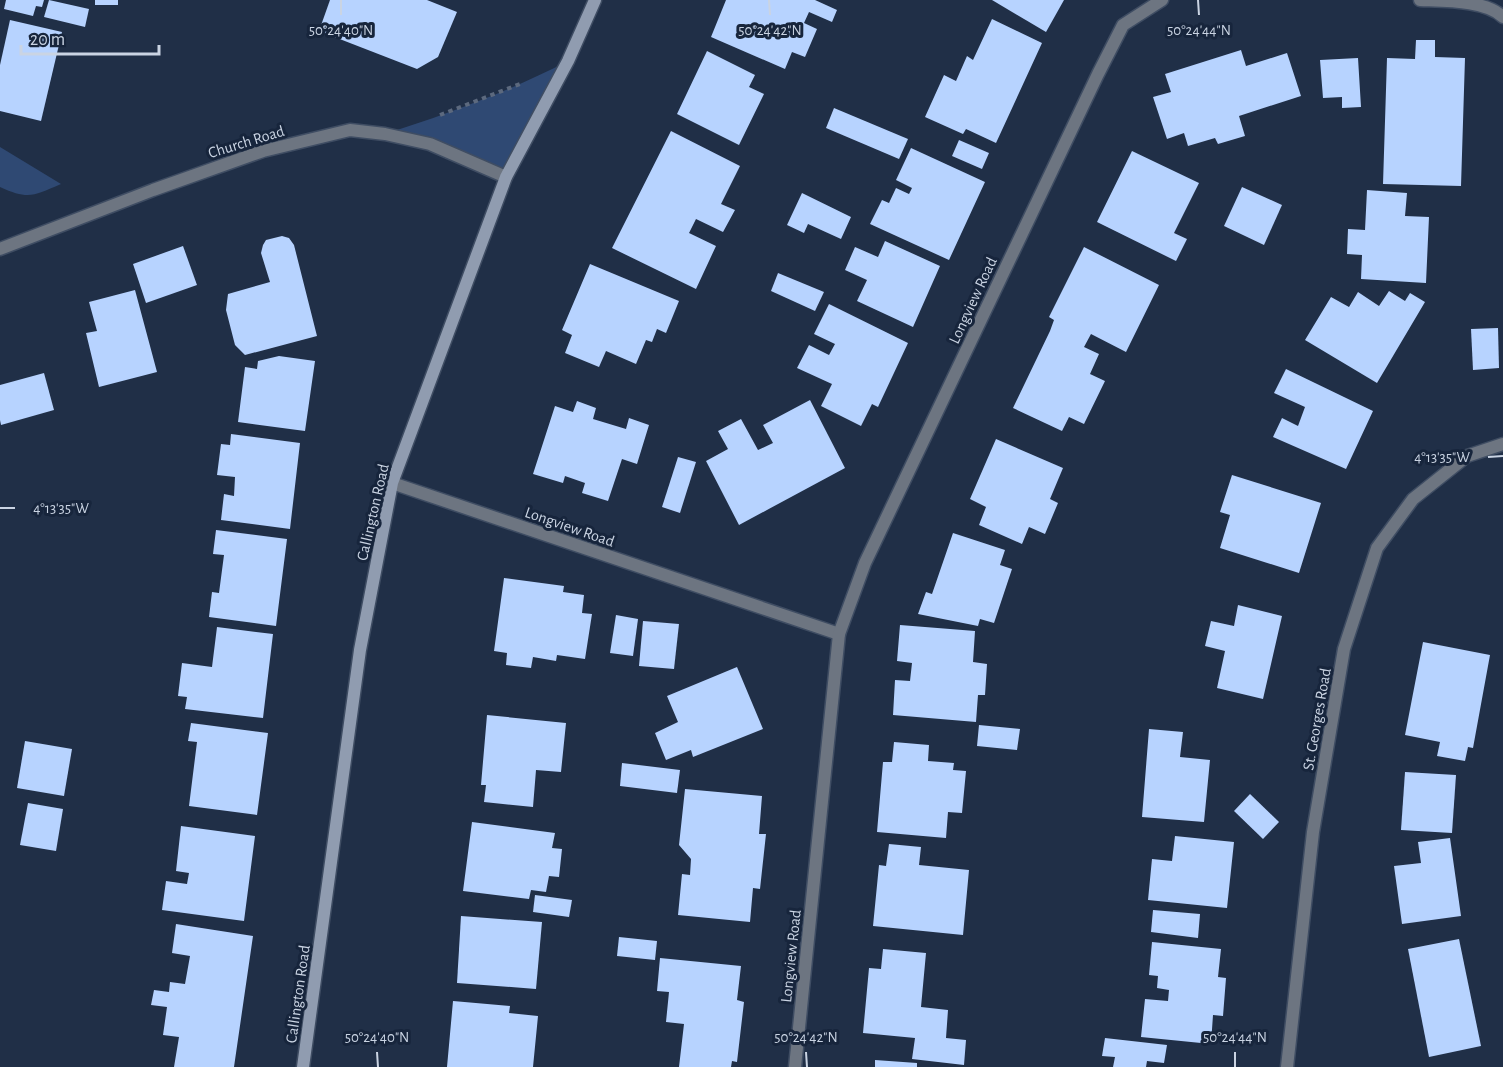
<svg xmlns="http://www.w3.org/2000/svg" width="1503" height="1067" font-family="'Alegreya Sans',sans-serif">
<rect width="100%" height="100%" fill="#202f47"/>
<g fill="#2f4973">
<path d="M568,61L506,177L385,134C448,114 510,91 568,61Z"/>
<path d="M0,147L61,184C33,196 29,200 0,187Z"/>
</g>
<g fill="#b7d3ff">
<polygon points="6,0 44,0 42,7 36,6 33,16 4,9"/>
<polygon points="49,0 89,9 85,27 44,17"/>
<rect x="95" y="0" width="23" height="5"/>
<polygon points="330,0 427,0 457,12 438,57 417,69 319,31"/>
<polygon points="726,0 815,0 837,10 832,22 809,12 804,23 817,29 805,57 792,52 785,69 711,37"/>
<polygon points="992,0 1064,0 1046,32"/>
<polygon points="992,19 1042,43 996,143 966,129 963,134 925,117 944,75 956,81 967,56 973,60"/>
<polygon points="10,20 62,32 41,121 0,111 0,65"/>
<polygon points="1416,40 1435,40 1435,57 1465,58 1461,186 1383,184 1387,58 1415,59"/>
<polygon points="1241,50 1246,66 1287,53 1301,96 1239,116 1245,136 1218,144 1215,138 1188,146 1184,133 1167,139 1153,97 1171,92 1165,74"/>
<polygon points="707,51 755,75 749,87 764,94 739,145 677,114"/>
<polygon points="1358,58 1361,107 1342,108 1342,97 1323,98 1320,60"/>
<polygon points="834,108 908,139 899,159 826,128"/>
<polygon points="671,131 740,166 721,204 735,210 723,232 696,219 689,233 716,246 696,289 612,248"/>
<polygon points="959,140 989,153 982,169 952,156"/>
<polygon points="911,148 985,182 949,260 870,224 882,200 889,203 896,188 909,194 912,188 896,180"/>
<polygon points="1132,151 1199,183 1174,233 1187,239 1176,261 1097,222"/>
<polygon points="1242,187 1282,205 1264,245 1224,226"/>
<polygon points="1367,190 1407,193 1405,216 1429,217 1426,283 1361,279 1362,255 1347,254 1348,229 1365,230"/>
<polygon points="802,193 851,217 841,239 808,224 804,233 787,225"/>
<polygon points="282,236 289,238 294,245 317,336 245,355 235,345 226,310 228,294 270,282 261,253 263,245 266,240"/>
<polygon points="885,241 940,266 913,327 857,301 867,280 845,270 855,247 878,257"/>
<polygon points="183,246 197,285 146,303 133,264"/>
<polygon points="1084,247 1159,285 1126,352 1091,334 1084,347 1099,354 1090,374 1105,381 1084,424 1069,417 1062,431 1013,408 1050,331 1054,320 1049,317"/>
<polygon points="590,264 679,301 666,333 657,329 652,342 646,340 636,364 606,351 599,367 565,353 572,335 562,330"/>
<polygon points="778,273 824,292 815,311 771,291"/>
<polygon points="135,290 157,372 99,387 86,333 97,331 89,302"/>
<polygon points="1389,291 1405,301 1410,293 1425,302 1377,383 1305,340 1331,297 1349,307 1358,292 1379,306"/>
<polygon points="829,304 908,343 878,407 872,404 861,426 821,406 832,384 797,368 809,345 829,355 835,344 814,334"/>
<polygon points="1498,328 1499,368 1473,370 1471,329"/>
<polygon points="279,356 315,361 305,431 238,422 245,367 257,369 258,361"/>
<polygon points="1286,369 1373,411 1346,469 1273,437 1282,418 1298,426 1305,407 1274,393"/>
<polygon points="44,373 54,410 1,425 0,420 0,385"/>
<polygon points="810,400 845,468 739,525 706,461 728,449 718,431 741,419 758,450 773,443 763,425"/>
<polygon points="577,401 596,408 593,419 626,429 629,418 649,425 637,464 622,459 608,501 582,493 585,483 565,476 563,483 533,474 555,406 573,412"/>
<polygon points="231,434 300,443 290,529 221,520 224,494 234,496 235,477 217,475 221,444 230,445"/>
<polygon points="996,439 1063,468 1050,499 1058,503 1045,534 1029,527 1022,544 979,525 986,507 970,499"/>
<polygon points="678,457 696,462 680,513 662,507"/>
<polygon points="1232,475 1321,503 1299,573 1220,548 1230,515 1220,512"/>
<polygon points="216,530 287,539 276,626 209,617 212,592 219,593 224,555 213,554"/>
<polygon points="953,533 1005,550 1000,565 1012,569 994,623 980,619 978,626 918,614 926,592 932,594"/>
<polygon points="504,578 564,586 563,592 584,595 582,613 592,614 585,659 557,655 556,661 533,657 531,668 506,665 507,653 494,651"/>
<polygon points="1238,605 1282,616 1263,699 1217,688 1225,651 1205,646 1211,621 1234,626"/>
<polygon points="616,615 638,619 633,656 610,653"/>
<polygon points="643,621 679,624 674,669 639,666"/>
<polygon points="900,625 975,631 973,662 987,664 985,695 978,695 976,722 893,715 895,680 910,681 912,663 897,661"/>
<polygon points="217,627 273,634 263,718 185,709 187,697 178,696 182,663 212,667"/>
<polygon points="1423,642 1490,655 1473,748 1468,747 1465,761 1437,756 1440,742 1405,735"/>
<polygon points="737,667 763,729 693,757 691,750 666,760 655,733 678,722 667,696"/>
<polygon points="487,715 566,723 561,772 536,770 533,807 484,802 486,785 481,785"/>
<polygon points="191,723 268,733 257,815 189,806 197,742 188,741"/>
<polygon points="979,725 1020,729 1017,750 977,746"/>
<polygon points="1149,729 1183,732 1180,757 1210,760 1204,822 1142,817"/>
<polygon points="25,741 72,749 64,796 17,788"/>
<polygon points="894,742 929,745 928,761 954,763 953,770 966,771 962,813 948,812 946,838 877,832 883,762 892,762"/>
<polygon points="622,763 680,770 677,793 620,786"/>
<polygon points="1405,772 1456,775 1452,833 1401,830"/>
<polygon points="685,789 762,796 759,834 766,834 760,889 753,888 750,922 678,915 682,874 690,875 691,859 679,845"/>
<polygon points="1250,794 1279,822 1263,839 1234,811"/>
<polygon points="28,803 63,809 56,851 20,845"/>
<polygon points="472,822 555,833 552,848 562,849 559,877 549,876 546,892 531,890 529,899 463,891"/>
<polygon points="181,826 255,836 244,921 162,910 166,881 187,884 189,873 176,871"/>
<polygon points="1175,836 1234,842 1227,908 1148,900 1152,859 1172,861"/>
<polygon points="1450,838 1461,916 1402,924 1394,866 1421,863 1418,842"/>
<polygon points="889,844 921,847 919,865 969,870 963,935 873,926 879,865 886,866"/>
<polygon points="535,895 572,900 569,917 533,912"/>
<polygon points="1153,910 1200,914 1198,938 1151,932"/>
<polygon points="461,916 542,922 536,989 457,983"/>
<polygon points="176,924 253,936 234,1067 174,1067 179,1037 163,1035 167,1007 151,1005 154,990 169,992 170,982 185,984 190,956 172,953"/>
<polygon points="619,937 657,941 655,960 617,956"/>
<polygon points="1459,939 1481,1046 1429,1057 1408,949"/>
<polygon points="1152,942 1221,949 1218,977 1226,978 1223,1016 1213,1015 1211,1044 1141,1037 1145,999 1168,1001 1169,990 1157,988 1158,976 1149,975"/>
<polygon points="883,949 926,953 921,1007 948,1010 946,1038 966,1040 964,1065 912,1059 915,1038 863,1033 869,968 881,969"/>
<polygon points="660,958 741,966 737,1000 744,1002 737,1062 732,1061 731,1067 679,1067 684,1024 666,1022 669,992 657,991"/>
<polygon points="453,1001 510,1006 509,1013 538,1016 533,1067 447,1067"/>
<polygon points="1105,1038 1167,1045 1164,1063 1147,1061 1146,1067 1113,1067 1115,1057 1102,1056"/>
<polygon points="875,1060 917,1063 917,1067 875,1067"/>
</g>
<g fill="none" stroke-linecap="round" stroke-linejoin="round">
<defs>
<g id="street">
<path d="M1420,0C1444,1 1486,0 1503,17"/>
<polyline points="0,249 153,190 263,151 350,130 385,134 430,144 506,177"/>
<polyline points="392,483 839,634"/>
<polyline points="795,1067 839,634 865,563 1098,74 1123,25 1162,0"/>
<polyline points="1287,1067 1313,832 1344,649 1377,548 1413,499 1467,456 1503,444"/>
</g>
<polyline id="secondary" points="303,1067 360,650 392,483 506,177 568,61 595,0"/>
</defs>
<use href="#street" stroke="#3f4d63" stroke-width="15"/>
<use href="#secondary" stroke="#3f4d63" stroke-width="15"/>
<polyline stroke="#5c697e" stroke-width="4" stroke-dasharray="4.5 4.5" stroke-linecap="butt" points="440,115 520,84"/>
<use href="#street" stroke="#6d7581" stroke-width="12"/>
<use href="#secondary" stroke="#909cb0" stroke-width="12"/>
</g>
<path fill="none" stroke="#cad4e3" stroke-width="2" d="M341,0V15M769,0L770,15M1198,0L1199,15M1488,457L1503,456M0,508H15M377,1052L378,1067M806,1052L807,1067M1235,1052V1067"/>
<g text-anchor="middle" stroke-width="6" stroke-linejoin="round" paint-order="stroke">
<g font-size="16" fill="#cad4e3" stroke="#17253c">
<text transform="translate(246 141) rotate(-17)" y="6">Church Road</text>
<text transform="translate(972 300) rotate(-65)" y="6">Longview Road</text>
<text transform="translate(372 512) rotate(-77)" y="6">Callington Road</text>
<text transform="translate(570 526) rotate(19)" y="6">Longview Road</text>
<text transform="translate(1316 719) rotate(-80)" y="6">St. Georges Road</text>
<text transform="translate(790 956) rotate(-84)" y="6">Longview Road</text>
<text transform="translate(297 994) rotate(-82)" y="6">Callington Road</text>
</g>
</g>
<g font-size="15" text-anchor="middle" fill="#cad4e3" stroke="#17253c" stroke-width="6" stroke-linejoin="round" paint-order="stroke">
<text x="341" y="35">50°24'40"N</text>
<text x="770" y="35">50°24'42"N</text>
<text x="1199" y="35">50°24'44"N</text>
<text x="1442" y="462">4°13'35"W</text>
<text x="61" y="513">4°13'35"W</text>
<text x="377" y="1042">50°24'40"N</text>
<text x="806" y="1042">50°24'42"N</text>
<text x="1235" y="1042">50°24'44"N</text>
</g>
<path d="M21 45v9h138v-9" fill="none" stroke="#cad4e3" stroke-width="3"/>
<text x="30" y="45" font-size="18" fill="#cad4e3" stroke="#17253c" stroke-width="4.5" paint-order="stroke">20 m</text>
</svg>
